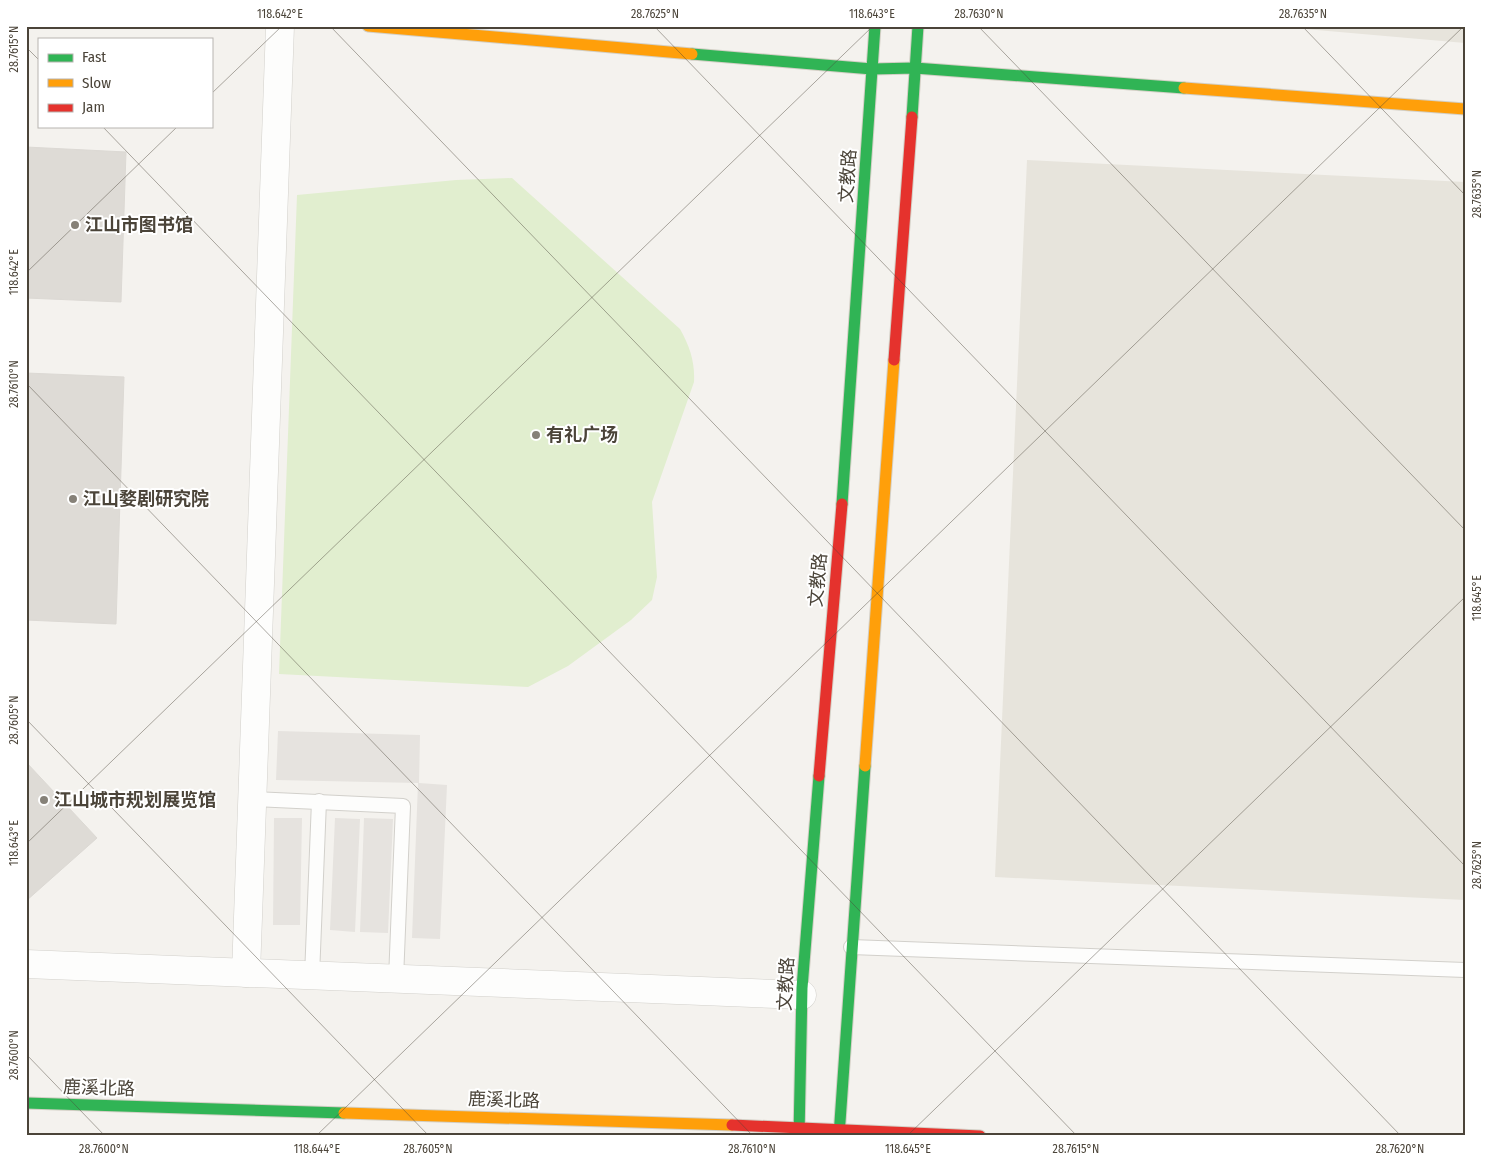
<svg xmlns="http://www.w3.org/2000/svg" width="1491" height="1162" font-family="'Fira Sans Condensed','Noto Sans SC',sans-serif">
<rect width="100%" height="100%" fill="#f4f2ee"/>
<g fill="#e7e4dc">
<polygon points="1271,26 1465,26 1465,43"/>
<polygon points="1027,160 1465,182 1465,900 995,877"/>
</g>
<path fill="#e1eecf" d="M512,178L680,329C690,347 695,362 694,382L652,502L657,577L652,600L631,620L568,666L528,687L279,674L297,195L456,180Z"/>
<g fill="#e6e3df">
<polygon points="278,731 420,735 419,783 447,785 440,939 412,938 418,783 276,780"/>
<polygon points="274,818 302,818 300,925 273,925"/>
<polygon points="335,818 360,819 355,932 330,930"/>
<polygon points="364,818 393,819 388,933 360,932"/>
</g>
<g fill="#dedbd6" stroke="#dcd9d4">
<polygon points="26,147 126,152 121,302 26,298"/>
<polygon points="26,373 124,377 116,624 26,620"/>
<polygon points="26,762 97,838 26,901"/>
</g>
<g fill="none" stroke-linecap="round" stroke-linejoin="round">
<defs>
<g id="lane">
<polyline points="252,799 403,806 396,979"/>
<polyline points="851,947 1465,970"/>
<polyline points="312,976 319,801"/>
</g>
<g id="street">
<polyline points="26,964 802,995"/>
<polyline points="246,973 280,26"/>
</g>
<g id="fast">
<polyline points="692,54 872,69 915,68 1184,88"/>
<polyline points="912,117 918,26"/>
<polyline points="842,504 875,26"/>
<polyline points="26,1103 344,1113"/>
<polyline points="799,1136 802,988 819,776"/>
<polyline points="839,1136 865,766"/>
</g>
<g id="slow">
<polyline points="368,26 692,54"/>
<polyline points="1184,88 1465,109"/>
<polyline points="865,766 894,360"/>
<polyline points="344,1113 732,1125"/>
</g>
<g id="jam">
<polyline points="894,360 912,117"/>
<polyline points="819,776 842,504"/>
<polyline points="732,1125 980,1136"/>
</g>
</defs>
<use href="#lane" stroke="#d2d0cb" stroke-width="16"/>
<use href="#street" stroke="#d2d0cb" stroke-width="29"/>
<use href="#fast" stroke="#d3cfc5" stroke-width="13"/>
<use href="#slow" stroke="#d3cfc5" stroke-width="13"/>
<use href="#jam" stroke="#d3cfc5" stroke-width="13"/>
<use href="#lane" stroke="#fdfdfc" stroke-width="14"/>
<use href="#street" stroke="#fdfdfc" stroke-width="28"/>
<use href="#fast" stroke="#30b455" stroke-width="11"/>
<use href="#slow" stroke="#ff9f0a" stroke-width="11"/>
<use href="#jam" stroke="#e5322d" stroke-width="11"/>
</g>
<path fill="none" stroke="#4b4439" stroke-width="1" stroke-opacity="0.45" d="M330,26L1401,1136M654,26L1465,866M978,26L1465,530M1302,26L1465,195M26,47L39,60M211,94L282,26M102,126L1077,1136M26,273L178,126M26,383L753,1136M26,719L429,1136M26,844L873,26M26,1054L105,1136M316,1136L1464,26M907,1136L1465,597"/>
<g fill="#868178" stroke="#fff" stroke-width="2">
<circle cx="75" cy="225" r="5"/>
<circle cx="536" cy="435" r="5"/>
<circle cx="73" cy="499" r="5"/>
<circle cx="44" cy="800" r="5"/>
</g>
<g text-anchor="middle" stroke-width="4" stroke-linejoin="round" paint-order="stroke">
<g font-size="18" fill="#4b4439" stroke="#fff">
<text transform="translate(848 176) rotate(-86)" y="6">文教路</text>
<text transform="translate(818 580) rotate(-85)" y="6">文教路</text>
<text transform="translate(786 984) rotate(-87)" y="6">文教路</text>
<text transform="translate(99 1088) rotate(2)" y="6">鹿溪北路</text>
<text transform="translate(504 1100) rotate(2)" y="6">鹿溪北路</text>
</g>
<g font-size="18" font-weight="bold" fill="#4b4439" stroke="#fff" text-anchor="start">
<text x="85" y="231">江山市图书馆</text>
<text x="546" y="441">有礼广场</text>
<text x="83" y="505">江山婺剧研究院</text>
<text x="54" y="806">江山城市规划展览馆</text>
</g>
</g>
<rect width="1491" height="1162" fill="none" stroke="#ffffff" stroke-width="55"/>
<rect x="38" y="38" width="175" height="90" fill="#ffffff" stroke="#b7b4b0"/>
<rect x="48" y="54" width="25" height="8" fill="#30b455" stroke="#b7b4b0"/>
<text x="82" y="62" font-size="15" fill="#4b4439">Fast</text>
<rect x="48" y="79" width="25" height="8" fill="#ff9f0a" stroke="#b7b4b0"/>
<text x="82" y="88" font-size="15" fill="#4b4439">Slow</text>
<rect x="48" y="104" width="25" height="8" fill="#e5322d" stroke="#b7b4b0"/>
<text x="82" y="112" font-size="15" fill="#4b4439">Jam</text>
<rect x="28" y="28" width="1436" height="1106" fill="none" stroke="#4b4439" stroke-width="2"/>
<g font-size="12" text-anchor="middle" fill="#4b4439">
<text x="280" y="18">118.642°E</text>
<text x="655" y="18">28.7625°N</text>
<text x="872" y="18">118.643°E</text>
<text x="979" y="18">28.7630°N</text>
<text x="1303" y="18">28.7635°N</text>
<text transform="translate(14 49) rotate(-90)" y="4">28.7615°N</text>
<text transform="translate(1477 194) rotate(-90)" y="4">28.7635°N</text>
<text transform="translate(14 272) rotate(-90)" y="4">118.642°E</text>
<text transform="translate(14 384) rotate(-90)" y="4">28.7610°N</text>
<text transform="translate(1477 598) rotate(-90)" y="4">118.645°E</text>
<text transform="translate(14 720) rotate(-90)" y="4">28.7605°N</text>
<text transform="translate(14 843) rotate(-90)" y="4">118.643°E</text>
<text transform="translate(1477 865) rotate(-90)" y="4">28.7625°N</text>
<text transform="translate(14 1055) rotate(-90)" y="4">28.7600°N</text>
<text x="104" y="1153">28.7600°N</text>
<text x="317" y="1153">118.644°E</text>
<text x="428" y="1153">28.7605°N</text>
<text x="752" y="1153">28.7610°N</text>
<text x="908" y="1153">118.645°E</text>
<text x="1076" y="1153">28.7615°N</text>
<text x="1400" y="1153">28.7620°N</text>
</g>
</svg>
